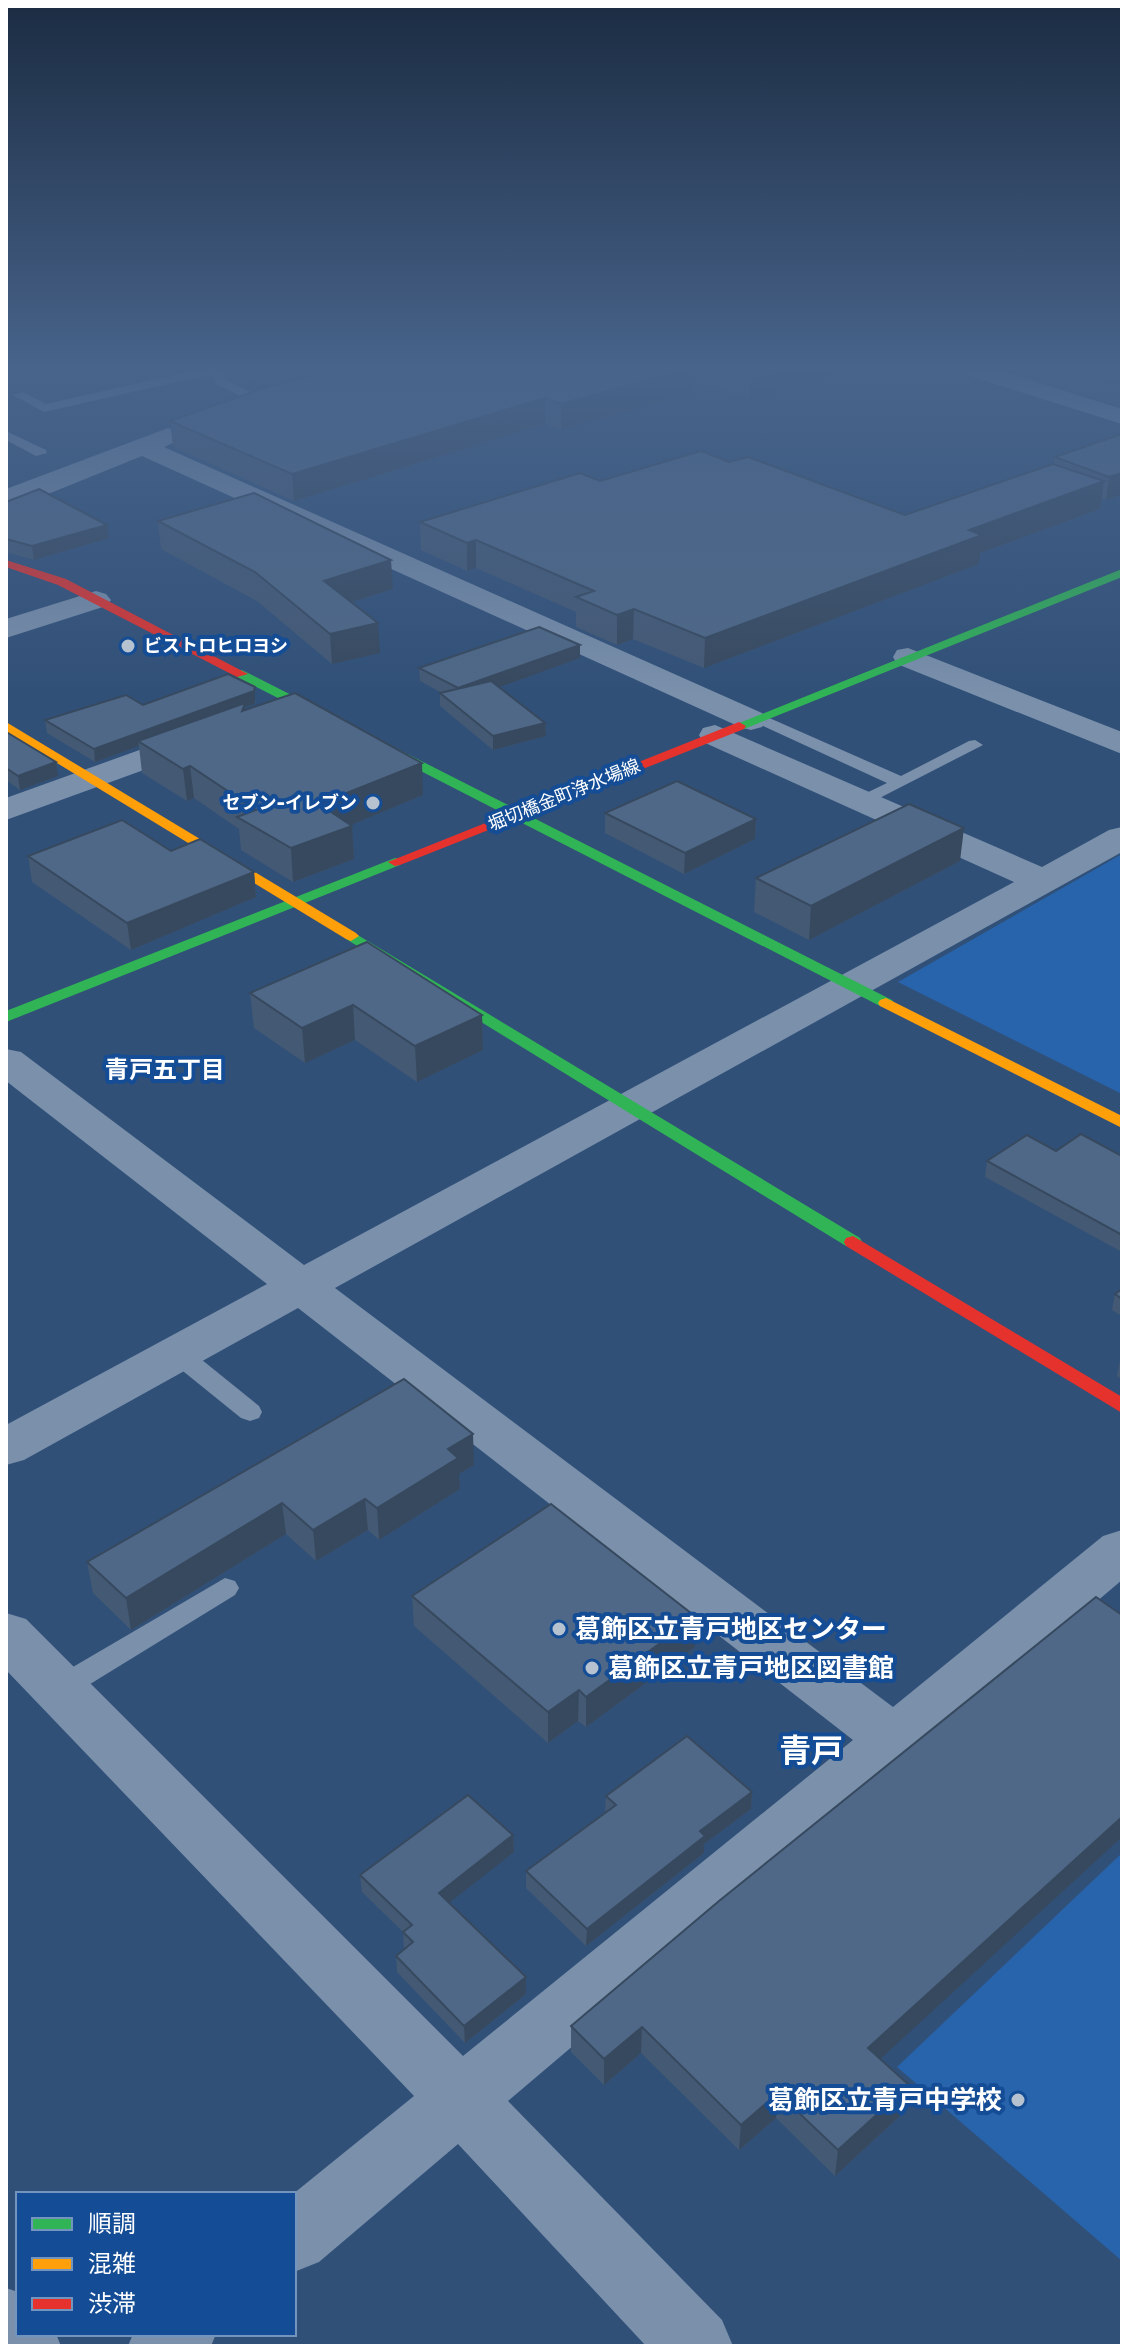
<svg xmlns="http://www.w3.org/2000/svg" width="1128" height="2352" font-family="Rubik,'Noto Sans JP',sans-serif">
<rect width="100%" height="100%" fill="#315078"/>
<g fill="#2864ac">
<polygon points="1122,854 1122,1094 898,982"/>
<polygon points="1122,1853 1122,2261 897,2067"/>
</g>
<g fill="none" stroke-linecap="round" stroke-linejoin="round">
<g fill="#7a90ab" fill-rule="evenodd">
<polygon points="210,367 222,367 225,379 271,403 261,406 216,384 212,374 44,412 13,395 23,392 46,404"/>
<polygon points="6,431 46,450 47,453 36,456 6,440"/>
<polygon points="758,713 901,776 969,741 975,740 983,745 862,807 856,806 853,802 856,798 887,783 752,721 752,715"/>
<polygon points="177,1345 186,1347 259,1406 262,1412 259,1418 250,1421 241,1418 168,1359 165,1353 168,1347"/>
<polygon points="225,1578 235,1581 239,1588 235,1595 69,1697 59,1700 49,1697 45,1689 49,1681"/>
</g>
<g fill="#7a90ab" fill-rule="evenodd">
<polygon points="953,367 989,367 1122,409 1122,424 957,372"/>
<polygon points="168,428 177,431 181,436 177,441 164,447 762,713 767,720 762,727 751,730 740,727 142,456 53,492 6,506 6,489"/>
<polygon points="96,591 106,594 111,600 106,606 6,638 6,619"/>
<polygon points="908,648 1122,732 1122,754 897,664 893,657 897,650"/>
<polygon points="715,725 1042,867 1109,830 1122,827 1122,852 335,1288 893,1707 1103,1536 1122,1530 1122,1580 508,2101 722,2320 733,2346 646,2346 458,2144 319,2262 294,2272 293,2194 414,2096 6,1670 6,1613 26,1619 463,2056 853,1740 298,1308 24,1460 6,1465 6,1425 267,1284 6,1081 6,1049 21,1052 304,1265 1014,882 703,742 699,735 703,728"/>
<polygon points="195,730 207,733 211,740 207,747 6,820 6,798"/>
<polygon points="6,2288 18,2292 18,2334 56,2334 61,2346 6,2346"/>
<polygon points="133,2334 216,2334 211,2346 128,2346"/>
</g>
<g fill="#30b455" fill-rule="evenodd">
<polygon points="1122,569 1122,577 744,729 739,730 732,726"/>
<polygon points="242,670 892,1000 894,1003 886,1008 880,1006 237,677 237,671"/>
<polygon points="395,858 400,859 400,865 6,1022 6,1011"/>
<polygon points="351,931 860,1238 862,1242 860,1246 846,1246 346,939 343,936"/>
</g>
<g fill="#ff9f0a" fill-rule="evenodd">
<polygon points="6,722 356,933 359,936 351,941 346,939 6,732"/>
<polygon points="886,998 1122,1116 1122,1128 880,1006 878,1003 880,1000"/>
</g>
<g fill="#e5322d" fill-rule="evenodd">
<polygon points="6,560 66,579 248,674 237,677 58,585 6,567"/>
<polygon points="739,722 746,726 744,729 400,865 395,866 388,862"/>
<polygon points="853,1236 1122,1397 1122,1413 846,1246 844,1242 846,1238"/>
</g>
</g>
<g fill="#445974">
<polygon points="349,367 693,367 692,393 561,430 545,424 294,501 173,447 170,421"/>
<polygon points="705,367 863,367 750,400 704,384"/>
<polygon points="1007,367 1122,367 1122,407 1042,381 1042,378"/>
<polygon points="1122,434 1122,494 1106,500 1101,498 1100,509 980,553 979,564 704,668 633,639 617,645 576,627 576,612 476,568 467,571 421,550 420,522 600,481 729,462 905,515 1054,464 1055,457"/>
<polygon points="6,502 107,525 109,538 34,560 6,552"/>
<polygon points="158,521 393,589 352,602 380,653 332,664 257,601 161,549"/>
<polygon points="580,645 580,658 499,687 545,723 546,736 493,750 440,706 440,693 442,693 420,681 419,668"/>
<polygon points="256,701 255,704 245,707 245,710 423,795 351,825 352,826 354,859 293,882 241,850 239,829 194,798 187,801 142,773 139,746 95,762 47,733 45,720 143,705"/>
<polygon points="6,734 58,776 20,790 6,780"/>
<polygon points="605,813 756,819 755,839 684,874 605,833"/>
<polygon points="171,851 254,872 256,897 131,950 32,882 28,856"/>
<polygon points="960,861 809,940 754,912 756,878"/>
<polygon points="250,993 482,1015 483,1050 417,1082 355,1040 305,1063 254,1028"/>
<polygon points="1056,1151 1122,1156 1122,1252 985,1177 987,1161"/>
<polygon points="1122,1289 1122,1316 1112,1310 1115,1294"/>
<polygon points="1122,1358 1122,1379 1117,1376 1120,1360"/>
<polygon points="404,1379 474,1465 459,1474 460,1489 379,1540 368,1530 316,1561 286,1534 131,1630 93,1593 87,1562"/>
<polygon points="412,1596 696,1617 695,1647 586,1727 578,1721 548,1743 414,1626"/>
<polygon points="752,1792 751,1809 704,1844 704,1853 586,1946 526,1888 526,1871 605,1813 606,1796"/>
<polygon points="513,1835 514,1852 449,1902 526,1977 526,1994 465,2043 397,1972 396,1956 404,1949 403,1932 362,1892 360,1875"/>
<polygon points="719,1901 880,2059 909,2085 905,2111 835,2176 776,2118 739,2150 641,2053 604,2085 571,2052 571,2026"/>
</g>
<g fill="#37495e">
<polygon points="693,367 692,393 561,430 561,404"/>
<polygon points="793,367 863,367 750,400 751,379"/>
<polygon points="545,398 545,424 294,501 292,474"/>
<polygon points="1122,473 1122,494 1106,500 1109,477"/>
<polygon points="1104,481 1100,509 980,553 979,564 704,668 705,638 969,530"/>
<polygon points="107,525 109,538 34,560 32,546"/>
<polygon points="476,540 476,568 467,571 467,543"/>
<polygon points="391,560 393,589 326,610 324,581"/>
<polygon points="634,609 633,639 617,645 617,615"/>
<polygon points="378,623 380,653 332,664 330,634"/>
<polygon points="580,645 580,658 458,702 458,688"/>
<polygon points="255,687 255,704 245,707 247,734 138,741 139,746 95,762 94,749"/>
<polygon points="545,723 546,736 493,750 493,736"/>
<polygon points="56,762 58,776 20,790 18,776"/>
<polygon points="422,763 423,795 322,837 319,804"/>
<polygon points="190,766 194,798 187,801 183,769"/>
<polygon points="756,819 755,839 684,874 685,853"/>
<polygon points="352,826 354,859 293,882 291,848"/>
<polygon points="964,828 960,861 809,940 811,906"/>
<polygon points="254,872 256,897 131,950 127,923"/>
<polygon points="353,1005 355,1040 305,1063 302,1028"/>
<polygon points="482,1015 483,1050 417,1082 415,1046"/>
<polygon points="473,1434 474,1465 459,1474 460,1489 379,1540 377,1508 448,1449"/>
<polygon points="365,1499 368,1530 316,1561 313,1530"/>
<polygon points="282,1503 286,1534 131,1630 126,1598"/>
<polygon points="696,1617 695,1647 586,1727 586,1697"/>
<polygon points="579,1690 578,1721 548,1743 548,1712"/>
<polygon points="752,1792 751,1809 704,1844 704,1853 586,1946 587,1929 700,1831"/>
<polygon points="1122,1817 1122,1837 864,2074 868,2048"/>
<polygon points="513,1835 514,1852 440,1910 439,1893"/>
<polygon points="526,1977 526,1994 465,2043 464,2026"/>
<polygon points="642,2027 641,2053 604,2085 604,2059"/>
<polygon points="909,2085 905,2111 835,2176 838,2150"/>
<polygon points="778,2093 776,2118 739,2150 741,2125"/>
</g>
<g fill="#4f6887" stroke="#37495e" stroke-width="2">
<polygon points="349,367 693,367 561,404 545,398 292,474 170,421 267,387"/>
<polygon points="717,367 793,367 751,379"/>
<polygon points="1068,367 1122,367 1122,384"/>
<polygon points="1122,434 1122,473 1109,477 1055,457"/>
<polygon points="701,451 729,462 748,457 905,515 1053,464 1104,481 969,530 982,535 705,638 634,609 617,615 576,597 594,591 476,540 467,543 420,522 580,473 600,481"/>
<polygon points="39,489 107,525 32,546 6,539 6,502"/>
<polygon points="254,493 391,560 324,581 378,623 330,634 255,572 158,521"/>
<polygon points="539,627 580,645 458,688 419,668"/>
<polygon points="228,674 255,687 254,691 94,749 45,720 126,695 143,705"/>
<polygon points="491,681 545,723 493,736 440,693"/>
<polygon points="295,693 422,763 319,804 352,826 291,848 237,817 256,810 190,766 183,769 138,741 245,703 242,711"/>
<polygon points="8,733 56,762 18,776 6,768 6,734"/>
<polygon points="677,781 756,819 685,853 605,813"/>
<polygon points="909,804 964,828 811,906 756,878"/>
<polygon points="122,820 171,851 200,839 254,872 127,923 28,856"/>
<polygon points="367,942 482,1015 415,1046 353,1005 302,1028 250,993"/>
<polygon points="1081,1134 1122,1156 1122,1235 987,1161 1027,1135 1056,1151"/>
<polygon points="1122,1289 1122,1299 1115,1294"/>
<polygon points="404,1379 473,1434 448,1449 458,1458 377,1508 365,1499 313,1530 282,1503 126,1598 87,1562"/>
<polygon points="551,1504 696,1617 586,1697 579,1690 548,1712 412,1596"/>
<polygon points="1096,1597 1122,1615 1122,1817 868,2048 909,2085 838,2150 778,2093 741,2125 642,2027 604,2059 571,2026 719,1901"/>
<polygon points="687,1736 752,1792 700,1831 705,1836 587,1929 526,1871 616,1805 606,1796"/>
<polygon points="468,1795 513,1835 439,1893 526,1977 464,2026 396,1956 413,1942 403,1932 412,1925 360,1875"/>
</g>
<linearGradient id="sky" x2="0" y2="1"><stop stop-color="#1b2c42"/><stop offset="0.53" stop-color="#48648b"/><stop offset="1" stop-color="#48648b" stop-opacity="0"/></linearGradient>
<rect width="1128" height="696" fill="url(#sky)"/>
<g fill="#b7c2d0" stroke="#144d95" stroke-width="3">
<circle cx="128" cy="646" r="8"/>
<circle cx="373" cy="803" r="8"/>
<circle cx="559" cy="1629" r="8"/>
<circle cx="592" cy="1668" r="8"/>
<circle cx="1018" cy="2100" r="8"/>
</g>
<g text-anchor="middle" stroke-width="8" stroke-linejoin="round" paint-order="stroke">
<g font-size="18" font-weight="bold" fill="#fff" stroke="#144d95" text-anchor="start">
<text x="144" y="652">ビストロヒロヨシ</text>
<text x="357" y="809" text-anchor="end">セブン-イレブン</text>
</g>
<g font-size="18" fill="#fff" stroke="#144d95">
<text transform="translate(564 795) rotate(-22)" y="6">堀切橋金町浄水場線</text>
</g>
<g font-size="24" font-weight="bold" fill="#fff" stroke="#144d95">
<text x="165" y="1078">青戸五丁目</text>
</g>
<g font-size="26" font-weight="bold" fill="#fff" stroke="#144d95" text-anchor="start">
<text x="575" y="1638">葛飾区立青戸地区センター</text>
<text x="608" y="1677">葛飾区立青戸地区図書館</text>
<text x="1002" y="2109" text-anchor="end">葛飾区立青戸中学校</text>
</g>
<g font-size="32" font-weight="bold" fill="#fff" stroke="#144d95">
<text x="811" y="1762">青戸</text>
</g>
</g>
<rect width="1128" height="2352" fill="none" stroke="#ffffff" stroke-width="16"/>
<rect x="16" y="2192" width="280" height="144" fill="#144d95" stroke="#7294bf" stroke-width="2"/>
<rect x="32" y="2218" width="40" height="12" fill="#30b455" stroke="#7294bf" stroke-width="2"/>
<text x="88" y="2232" font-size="24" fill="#ffffff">順調</text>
<rect x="32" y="2258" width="40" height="12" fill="#ff9f0a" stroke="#7294bf" stroke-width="2"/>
<text x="88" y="2272" font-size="24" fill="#ffffff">混雑</text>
<rect x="32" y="2298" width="40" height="12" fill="#e5322d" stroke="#7294bf" stroke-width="2"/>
<text x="88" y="2312" font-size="24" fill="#ffffff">渋滞</text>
</svg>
